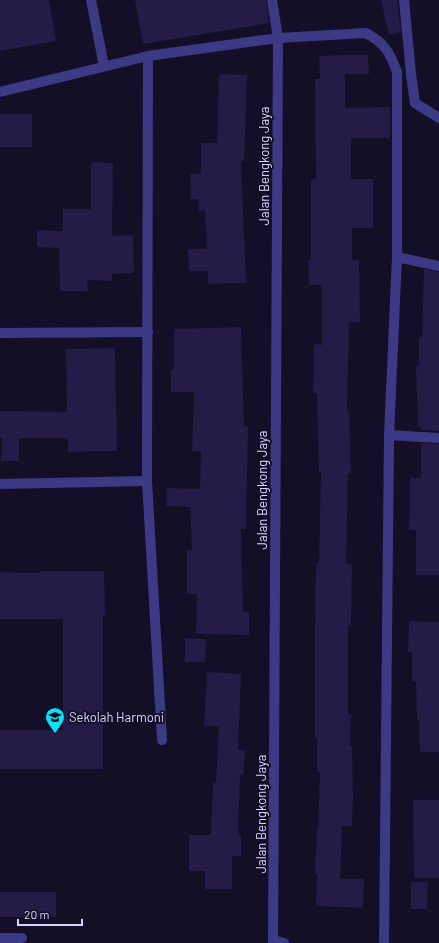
<svg xmlns="http://www.w3.org/2000/svg" width="439" height="943" font-family="Barlow,sans-serif">
<rect width="100%" height="100%" fill="#130f26"/>
<g fill="#241b47">
<polygon points="0,0 49,0 56,41 0,51"/>
<polygon points="135,0 266,0 269,23 143,44"/>
<polygon points="381,0 397,0 401,32 389,35"/>
<polygon points="341,55 368,55 369,74 345,74 345,108 390,107 390,138 351,138 351,179 373,179 373,228 352,228 352,260 359,260 360,322 349,322 347,411 349,411 351,473 348,473 346,564 352,564 351,625 348,625 348,714 351,714 350,746 352,746 353,795 352,826 342,826 340,879 364,879 363,908 316,906 317,874 315,874 317,829 318,829 320,772 317,772 317,738 315,738 315,624 316,563 319,563 321,473 319,473 317,393 313,393 314,344 322,345 322,285 309,285 308,260 311,260 311,179 316,179 315,79 320,79 319,56"/>
<polygon points="219,74 247,75 244,161 241,161 246,283 208,284 208,271 189,271 188,249 207,249 205,210 199,211 198,199 191,199 190,174 201,174 201,143 217,143"/>
<rect x="0" y="114" width="32" height="33"/>
<polygon points="91,162 113,163 112,236 133,235 134,273 112,274 112,281 87,280 88,291 60,291 59,248 37,247 37,230 63,231 63,209 91,209"/>
<polygon points="424,269 439,272 439,431 421,430 421,427 418,427 416,366 419,366 419,337 422,337"/>
<polygon points="241,327 244,426 248,427 246,529 241,529 243,612 249,612 249,635 196,634 197,594 187,594 187,550 192,550 190,507 166,506 167,488 200,489 201,451 192,451 194,392 171,392 171,370 174,370 174,329"/>
<polygon points="115,348 117,451 68,452 68,438 19,438 19,461 1,461 2,438 0,438 0,411 67,412 66,349"/>
<polygon points="421,443 439,444 439,575 416,575 416,530 409,530 410,478 421,478"/>
<polygon points="41,571 104,571 105,616 103,616 103,769 0,769 0,730 63,730 63,619 0,619 0,572 41,573"/>
<polygon points="409,621 439,622 439,752 420,752 419,720 417,720 416,681 412,681 412,652 408,652"/>
<polygon points="185,638 206,639 205,662 185,662"/>
<polygon points="207,672 241,674 238,750 245,750 243,775 240,775 238,835 241,835 241,856 232,856 232,889 205,889 205,871 189,871 189,835 211,835 213,783 216,783 219,726 204,726"/>
<polygon points="413,800 439,800 439,878 414,878"/>
<polygon points="411,882 428,882 427,909 411,909"/>
<rect x="0" y="892" width="56" height="25"/>
</g>
<g fill="none" stroke-linecap="round" stroke-linejoin="round">
<polyline stroke="#3d3a85" stroke-width="10" points="404,0 411,74 415,103 439,118"/>
<g stroke="#3d3a85" stroke-width="10">
<polyline points="91,0 104,66"/>
<polyline points="272,0 278,38 273,943"/>
<polyline points="148,56 147,481 162,740"/>
<path d="M0,92L148,56L278,38L366,33C385,43 390,53 397,72V257L389,435L384,943"/>
<polyline points="397,257 439,266"/>
<polyline points="0,333 148,332"/>
<polyline points="389,435 439,438"/>
<polyline points="0,484 147,481"/>
<polyline points="0,938 22,938"/>
<polyline points="273,940 284,943"/>
</g>
</g>
<defs>
<symbol id="school-pin" viewBox="-11 -11 22 30"><path d="M0 17L-7.5 6A9.5 9.5 0 1 1 7.5 6Z" fill="#00e5ff" stroke="#130f26"/><path d="M0-5L7-2L0 1L-7-2ZM-4 1L0 2.5L4 1V4Q0 6-4 4Z" fill="#111"/></symbol>
</defs>
<g fill-rule="evenodd">
<use href="#school-pin" x="44" y="706" width="22" height="30"/>
</g>
<g text-anchor="middle" stroke-width="4" stroke-linejoin="round" paint-order="stroke">
<g font-size="13" fill="#d9d4ff" stroke="#130f26">
<text transform="translate(264 166) rotate(-90)" y="5">Jalan Bengkong Jaya</text>
<text transform="translate(262 490) rotate(-90)" y="5">Jalan Bengkong Jaya</text>
<text transform="translate(261 814) rotate(-90)" y="5">Jalan Bengkong Jaya</text>
</g>
<g font-size="13" fill="#d9d4ff" stroke="#130f26" text-anchor="start">
<text x="69" y="722">Sekolah Harmoni</text>
</g>
</g>
<path d="M18 919v6h64v-6" fill="none" stroke="#d9d4ff" stroke-width="2"/>
<text x="24" y="919" font-size="12" fill="#d9d4ff" stroke="#130f26" stroke-width="3" paint-order="stroke">20 m</text>
</svg>
